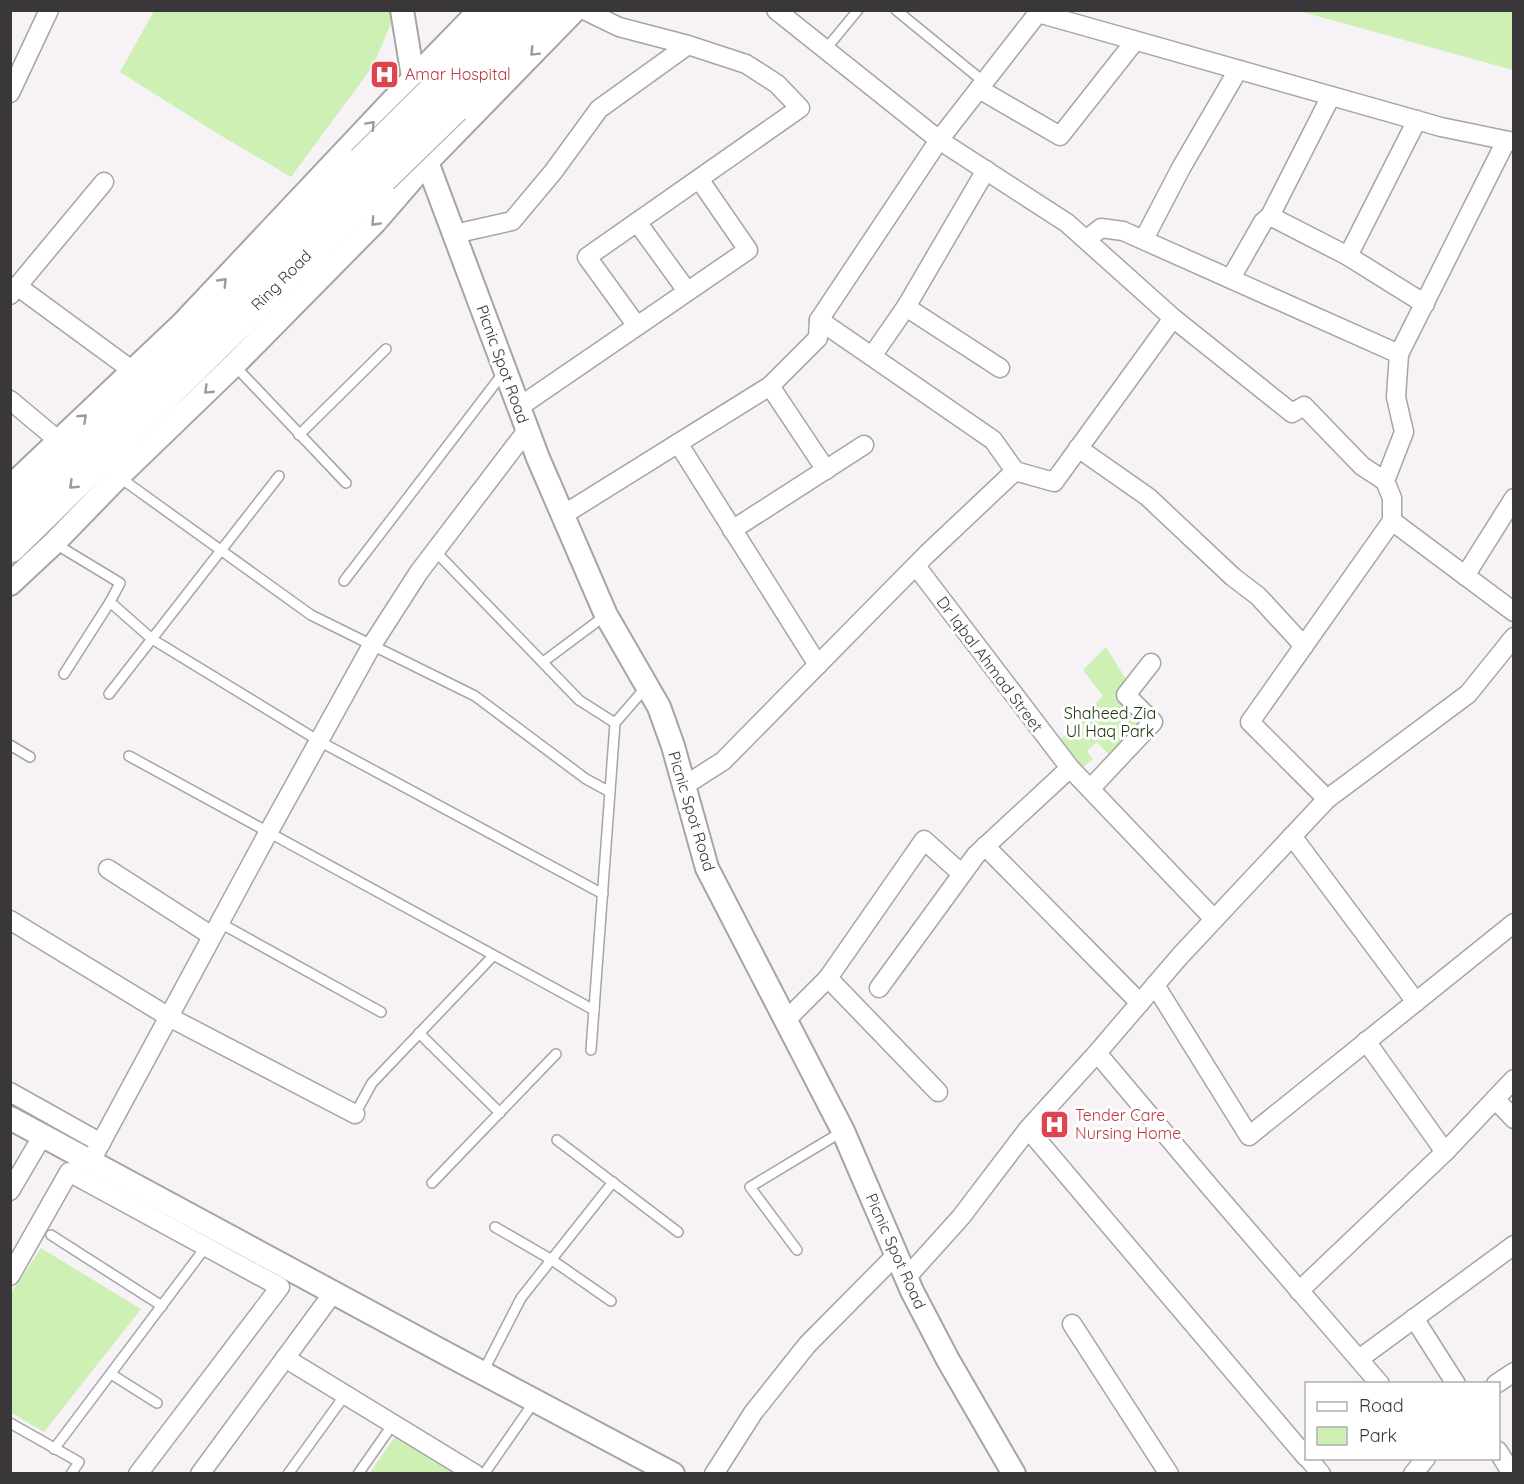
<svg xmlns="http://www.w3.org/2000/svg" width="1524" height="1484" font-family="Quicksand,sans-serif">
<rect width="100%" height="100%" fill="#f6f2f6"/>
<g fill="#cef0b4">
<polygon points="154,11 394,11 395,14 373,66 291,177 215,132 120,72"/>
<polygon points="1299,11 1513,11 1513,70"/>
<polygon points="1106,647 1127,681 1115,695 1142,719 1110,756 1097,742 1087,751 1093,759 1083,767 1060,740 1103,696 1083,670"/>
<polygon points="41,1248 141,1309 44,1432 10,1412 11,1293"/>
<polygon points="397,1434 460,1474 369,1474"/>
</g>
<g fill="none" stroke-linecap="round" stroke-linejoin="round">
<defs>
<g id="service">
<polyline points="896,10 984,82"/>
<polyline points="825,50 858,10"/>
<polyline points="234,365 346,483"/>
<polyline points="299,435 386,349"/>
<polyline points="119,477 311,615 475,696 586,779 610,792"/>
<polyline points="54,543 120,583 110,602 64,674"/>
<polyline points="435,551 579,700 615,723"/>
<polyline points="344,581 504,372"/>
<polyline points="110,602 152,639 319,741 603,894"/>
<polyline points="543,662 606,615"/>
<polyline points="109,694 279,476"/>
<polyline points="10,745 30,757"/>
<polyline points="129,756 594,1010"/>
<polyline points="220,923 381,1012"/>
<polyline points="419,1033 500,1113"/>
<polyline points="591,1050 615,723 647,686"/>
<polyline points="355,1114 372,1083 493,956"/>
<polyline points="557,1140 678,1232"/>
<polyline points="432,1183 556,1054"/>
<polyline points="495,1227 552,1260 611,1301"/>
<polyline points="51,1235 162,1306"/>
<polyline points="797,1250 750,1187 843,1131"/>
<polyline points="483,1372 521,1298 613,1182"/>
<polyline points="111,1374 157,1403"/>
<polyline points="10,1423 79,1462 71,1474"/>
<polyline points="54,1449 208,1244"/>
<polyline points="288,1474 345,1395"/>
<polyline points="358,1474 393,1424"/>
<polyline points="484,1474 534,1402"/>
</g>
<g id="minor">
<polyline points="584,10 619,27 688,45 746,64 777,84 800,108 587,257 637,326"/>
<polyline points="776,10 939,140 1067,223 1173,318 1292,413 1304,406 1362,466 1385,481"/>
<polyline points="979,89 1060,136 1135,41"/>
<polyline points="10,93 49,10"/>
<polyline points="986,170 906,307 1000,368"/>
<polyline points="1270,216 1331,96"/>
<polyline points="637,222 687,291"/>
<polyline points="454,234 512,221 553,172 599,109 688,45"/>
<polyline points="1144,239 1181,168 1238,70"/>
<polyline points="1086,240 1101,228 1123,231 1399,354"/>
<polyline points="1348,256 1417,120"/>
<polyline points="1231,278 1263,222 1270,216 1348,256 1425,304"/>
<polyline points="17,286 133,371"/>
<polyline points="10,295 104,182"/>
<polyline points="819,320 993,440 1015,471 1054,482 1173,318"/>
<polyline points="872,356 906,307"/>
<polyline points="770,386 826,470"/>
<polyline points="10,400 59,441"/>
<polyline points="519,407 748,250 699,179"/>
<polyline points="678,443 818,665"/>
<polyline points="1078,448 1148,497 1233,577 1258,596 1304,646"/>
<polyline points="563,515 770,386 818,338 819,320 939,140 1038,13 1441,127 1514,142"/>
<polyline points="1392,521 1514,612"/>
<polyline points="732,530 864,445"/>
<polyline points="916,566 1070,768 1214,919"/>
<polyline points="1465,576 1514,498"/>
<polyline points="684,786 723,761 927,554 1015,471"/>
<polyline points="1090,789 1153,722 1126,695 1151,663"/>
<polyline points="1327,799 1250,722 1392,521 1392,498 1385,481 1404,432 1396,397 1399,354 1506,141"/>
<polyline points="1292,836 1416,1002"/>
<polyline points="985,846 1140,1003"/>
<polyline points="108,869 212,936"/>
<polyline points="10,920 169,1017 355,1114"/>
<polyline points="1155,985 1249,1136 1514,923"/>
<polyline points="879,988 976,855 1070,768"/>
<polyline points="785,1021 828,978"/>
<polyline points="1366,1041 1445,1152"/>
<polyline points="1097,1053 1210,1187 1380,1384"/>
<polyline points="10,1092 101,1143"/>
<polyline points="938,1092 828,978 924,840 962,874"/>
<polyline points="1495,1099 1514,1119"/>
<polyline points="1028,1129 1306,1457"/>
<polyline points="91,1161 268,833 372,645 419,572 528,429"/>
<polyline points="10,1191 43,1135"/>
<polyline points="10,1276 69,1172 280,1287 138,1474"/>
<polyline points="906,1278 961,1217 1028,1129 1097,1053 1180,956 1327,799 1468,694 1514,637"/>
<polyline points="1299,1291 1445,1152 1514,1079"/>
<polyline points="1414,1318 1456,1384"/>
<polyline points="1072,1324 1169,1474"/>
<polyline points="285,1358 475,1474"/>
<polyline points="1359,1359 1514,1245"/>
<polyline points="1496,1384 1514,1372"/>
<polyline points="1498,1451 1512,1474"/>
<polyline points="1308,1458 1321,1474"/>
<polyline points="200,1474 333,1293"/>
<polyline points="714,1474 753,1413 807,1345 896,1255"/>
<polyline points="1413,1474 1426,1458"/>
</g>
<g id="tertiary">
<polyline points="402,10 427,162 538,458 606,615 659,707 673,746 707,868 843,1131 912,1291 948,1360 1014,1474"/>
<polyline points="10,487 182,324 412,80 480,10"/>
<polyline points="10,584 54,543 119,476 234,365 375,222 427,162 575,10"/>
<polyline points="10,1118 447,1354 673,1474"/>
</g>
<g id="trunk">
<polyline points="441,85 514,10"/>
<polyline points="454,107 548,10"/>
<polyline points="10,514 239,291 363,162"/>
<polyline points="10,546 261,300 382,177"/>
</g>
</defs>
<use href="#service" stroke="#a7a4a8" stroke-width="12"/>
<use href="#minor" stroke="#a7a4a8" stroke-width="21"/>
<use href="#tertiary" stroke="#a7a4a8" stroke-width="26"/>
<use href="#trunk" stroke="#a7a4a8" stroke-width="34"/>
<use href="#service" stroke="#fff" stroke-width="9"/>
<use href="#minor" stroke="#fff" stroke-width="18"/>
<use href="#tertiary" stroke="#fff" stroke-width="22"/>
<use href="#trunk" stroke="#fff" stroke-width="32"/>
<defs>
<g id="trunk-bridge">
<polyline points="363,162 441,85"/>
<polyline points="382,177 454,107"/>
</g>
</defs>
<use href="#trunk-bridge" stroke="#a7a4a8" stroke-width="34" stroke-linecap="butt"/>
<use href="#trunk-bridge" stroke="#fff" stroke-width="32"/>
</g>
<defs><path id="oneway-chevron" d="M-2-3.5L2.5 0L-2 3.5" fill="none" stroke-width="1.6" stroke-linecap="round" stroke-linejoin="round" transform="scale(1.5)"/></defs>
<g stroke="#9c9b9c">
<use href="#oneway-chevron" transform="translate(534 52) rotate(135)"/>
<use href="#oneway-chevron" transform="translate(371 125) rotate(-47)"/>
<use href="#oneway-chevron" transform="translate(375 222) rotate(133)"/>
<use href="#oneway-chevron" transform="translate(223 282) rotate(-46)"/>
<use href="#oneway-chevron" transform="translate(208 390) rotate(136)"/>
<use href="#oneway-chevron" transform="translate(83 418) rotate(-43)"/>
<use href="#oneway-chevron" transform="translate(73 485) rotate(136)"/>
</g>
<defs>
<symbol id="hospital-square" viewBox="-11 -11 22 22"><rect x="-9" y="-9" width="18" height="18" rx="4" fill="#e0444e" stroke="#fff"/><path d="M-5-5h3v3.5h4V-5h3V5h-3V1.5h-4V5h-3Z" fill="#fff"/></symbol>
</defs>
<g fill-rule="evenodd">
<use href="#hospital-square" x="368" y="58" width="33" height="33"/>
<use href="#hospital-square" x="1038" y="1108" width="33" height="33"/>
</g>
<g text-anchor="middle" stroke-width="6" stroke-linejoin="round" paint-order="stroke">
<g font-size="16" fill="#be3a42" stroke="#fff" text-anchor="start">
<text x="405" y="80">Amar Hospital</text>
<text x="1075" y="1121">Tender Care<tspan x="1075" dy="18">Nursing Home</tspan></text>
</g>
<g font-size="16" fill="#393739" stroke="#fff">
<text transform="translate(281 280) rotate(-45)" y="6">Ring Road</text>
<text transform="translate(503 364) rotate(70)" y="6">Picnic Spot Road</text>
<text transform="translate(990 664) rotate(53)" y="6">Dr Iqbal Ahmad Street</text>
<text transform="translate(692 811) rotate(73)" y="6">Picnic Spot Road</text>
<text transform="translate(896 1251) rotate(66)" y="6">Picnic Spot Road</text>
</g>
<g font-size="16" fill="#1d3305" stroke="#fff">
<text x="1110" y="719">Shaheed Zia<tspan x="1110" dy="18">Ul Haq Park</tspan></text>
</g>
</g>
<rect width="1524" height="1484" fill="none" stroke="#393739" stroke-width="24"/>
<rect x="1305" y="1382" width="195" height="78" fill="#ffffff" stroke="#b0afb0" stroke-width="1.5"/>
<rect x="1317" y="1402" width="30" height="9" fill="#ffffff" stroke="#b0afb0" stroke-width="1.5"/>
<text x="1359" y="1412" font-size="18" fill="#393739">Road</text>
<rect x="1317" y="1427" width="30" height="18" fill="#cef0b4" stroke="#b0afb0" stroke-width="1.5"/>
<text x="1359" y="1442" font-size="18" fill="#393739">Park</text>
</svg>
